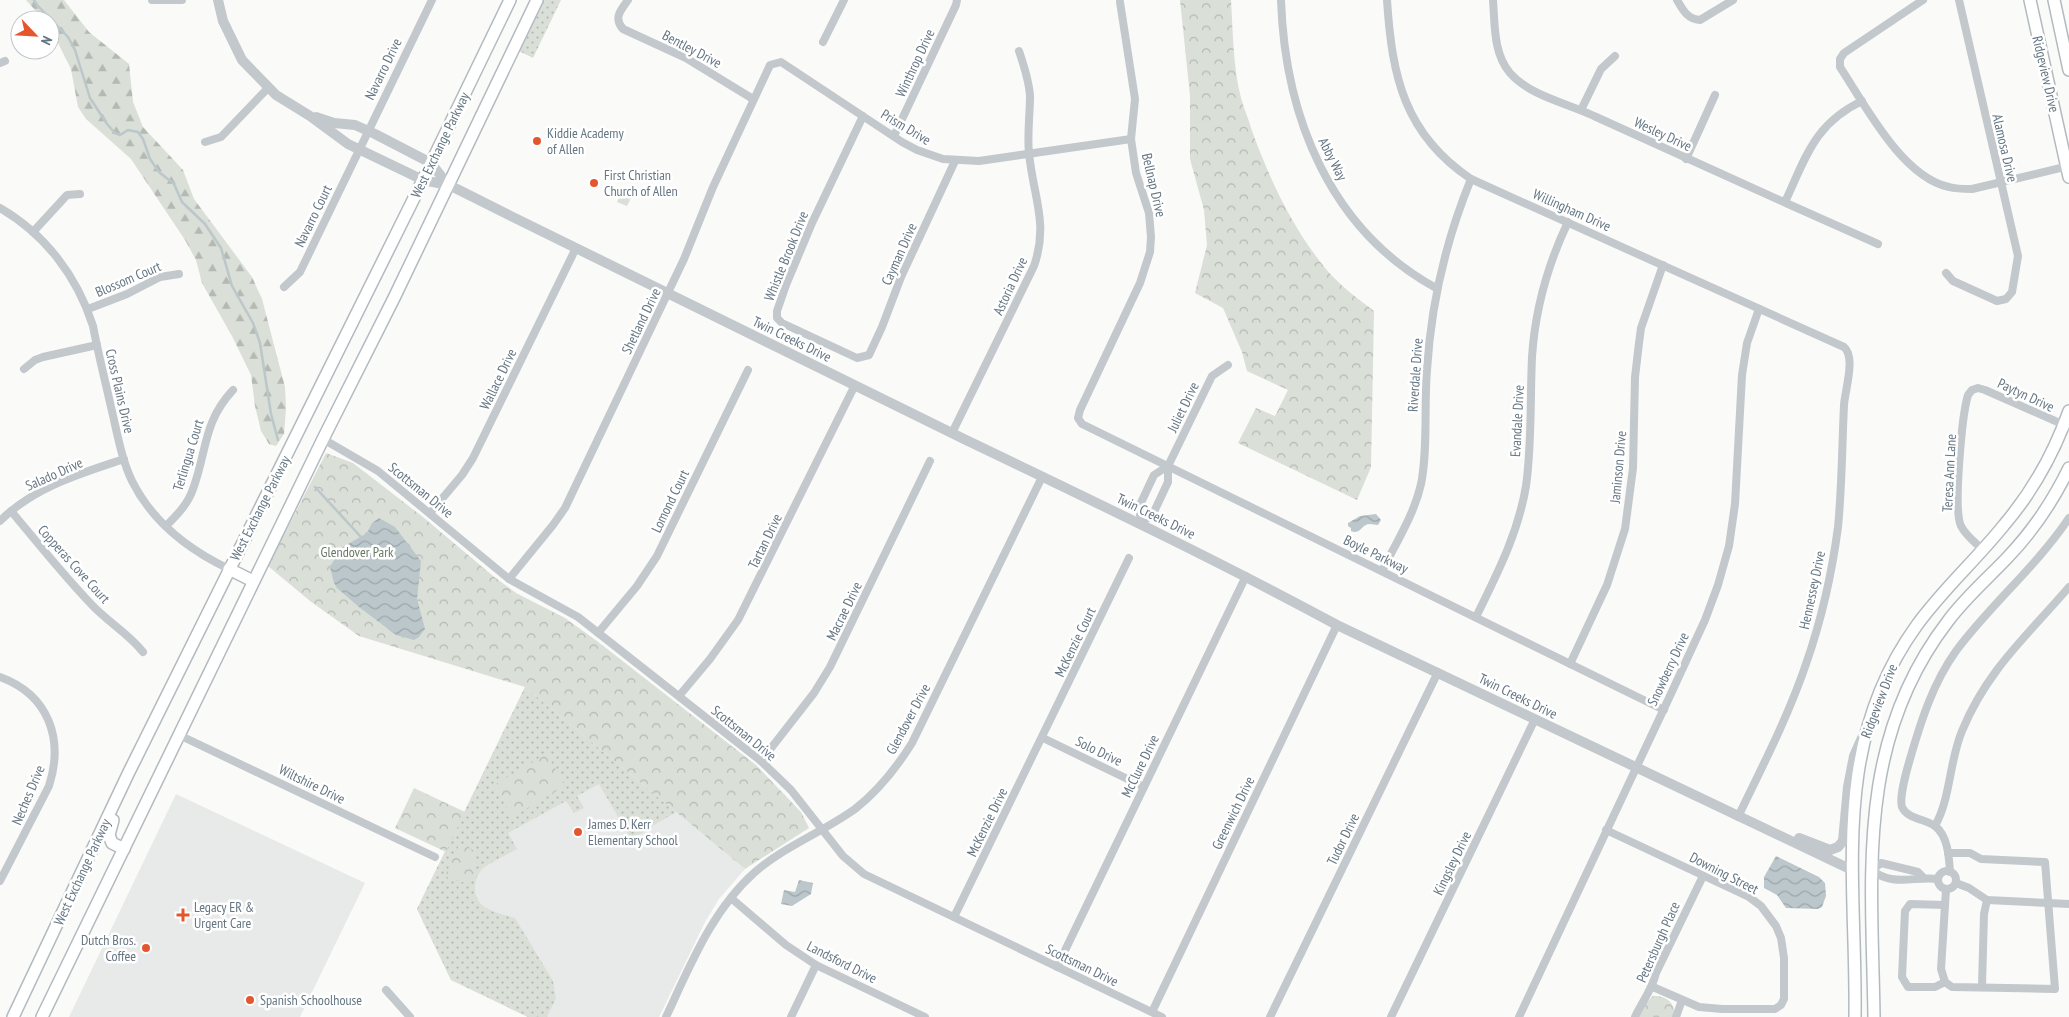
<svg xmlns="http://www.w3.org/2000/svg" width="2069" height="1017" font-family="'PT Sans Narrow',sans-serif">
<defs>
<pattern id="grass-dots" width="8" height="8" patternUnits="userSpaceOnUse" patternTransform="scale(1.25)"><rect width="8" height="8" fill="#dadfd7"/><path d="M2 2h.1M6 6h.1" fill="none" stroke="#b4b9b4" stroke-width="1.8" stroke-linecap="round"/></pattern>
<pattern id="forest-firs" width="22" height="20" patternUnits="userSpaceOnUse" patternTransform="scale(1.25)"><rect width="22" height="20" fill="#dadfd7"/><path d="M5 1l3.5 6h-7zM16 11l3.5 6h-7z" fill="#b4b9b4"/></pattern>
<pattern id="park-crowns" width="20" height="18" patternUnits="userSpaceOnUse" patternTransform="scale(1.25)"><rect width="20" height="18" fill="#dadfd7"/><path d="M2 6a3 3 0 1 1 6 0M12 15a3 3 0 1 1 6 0" fill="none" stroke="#b4b9b4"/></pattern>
<pattern id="water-waves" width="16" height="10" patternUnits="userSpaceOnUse" patternTransform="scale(1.25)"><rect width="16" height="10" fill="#bbc7cb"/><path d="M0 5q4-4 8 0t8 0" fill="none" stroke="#9ca6aa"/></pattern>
</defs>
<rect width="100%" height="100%" fill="#fafaf8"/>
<g fill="#e8e9e9">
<polygon points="525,687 745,869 719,899 705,922 659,1017 528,1017 451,980 417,909"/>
<polygon points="176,794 365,883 300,1017 69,1017"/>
</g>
<g fill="url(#grass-dots)">
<polygon points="543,0 561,0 533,58 519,51"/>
<path d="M525,687L676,812L631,839L599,784L577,796L584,808L574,813L566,801L508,833L517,849C506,855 492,861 482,869C478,874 475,880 475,887C474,910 498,913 515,918L553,981L556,998L547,1017H528L451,980L417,909Z"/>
</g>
<polygon fill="url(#forest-firs)" points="26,0 64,0 89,32 129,64 133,102 143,127 183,170 194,199 252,277 262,299 285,387 286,409 284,434 276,446 269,444 261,431 255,406 251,375 232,336 202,283 196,260 185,240 131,159 86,119 78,107 71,69 50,27 50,20 44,20"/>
<g fill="url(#park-crowns)">
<path d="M1180,0H1231C1233,33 1233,67 1241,98C1244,109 1249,120 1252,131C1270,180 1292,227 1325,268C1339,285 1357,298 1374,311L1371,467L1357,500L1238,443L1256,408L1275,416L1288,390L1247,371L1242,352L1223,308L1195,293L1207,245L1204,210L1190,159V96Z"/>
<polygon points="326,453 353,463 423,517 493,576 516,593 565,618 597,641 756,765 801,812 809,828 745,869 525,687 359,636 310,601 268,566"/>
<polygon points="547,754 565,786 512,817 494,785"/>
<polygon points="414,788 465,812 446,852 395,828"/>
<polygon points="463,844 476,852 473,877 469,884 448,878 446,874 459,845"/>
<path d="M1653,996C1667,995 1676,1004 1674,1017H1639L1645,1004Z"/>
</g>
<polygon fill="#dadfd7" points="624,187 634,192 627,206 617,202"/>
<g fill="url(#water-waves)">
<path d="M1376,514L1381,520L1378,525C1375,525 1373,524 1370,524C1361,524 1361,535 1351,531V528L1348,526V523L1360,516Z"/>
<polygon points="379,518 395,527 421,561 417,599 425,629 419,637 414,640 396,635 359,607 337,588 334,583 330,567 338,553 343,547 367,533 372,523"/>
<polygon points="1776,856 1819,877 1825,883 1826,896 1822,907 1818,909 1786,908 1777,895 1764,888 1764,877"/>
<polygon points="799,880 813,883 811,894 792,906 781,904 784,890 795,892"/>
</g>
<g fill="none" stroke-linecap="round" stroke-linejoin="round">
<g stroke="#bbc7cb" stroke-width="2.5">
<polyline points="34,0 37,5 68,37 75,50 90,98 107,124 115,133 120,135 128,130 138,132 143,139 150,159 159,172 174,184 182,202 205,224 221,248 232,286 253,323 260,343 271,414 278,440"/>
<polyline points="315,487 361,537"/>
</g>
<defs>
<g id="secondary">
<polyline points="2030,0 2069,177"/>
<polyline points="2054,0 2069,70"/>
<polyline points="229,569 253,581"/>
<polyline points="113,820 109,835 112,843 124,849"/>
<polyline points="13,1017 128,774 420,186 510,0"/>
<polyline points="42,1017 323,439 394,298 537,0"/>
<path d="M1855,1017C1857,878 1829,746 1917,625C1943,589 1976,560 2004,525C2033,491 2054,453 2069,411"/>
<path d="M1874,1017C1872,875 1855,742 1948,621C1965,598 1987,579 2007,558C2032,532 2053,501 2069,468"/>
</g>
</defs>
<use href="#secondary" stroke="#b3babf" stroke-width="14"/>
<g stroke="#c3c8cc" stroke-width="8">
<polyline points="152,0 182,0"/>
<path d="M628,0C621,10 613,18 623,29L686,58L753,99"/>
<path d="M1281,0C1285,117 1330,230 1436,288"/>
<path d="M1387,0C1392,76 1404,134 1471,179L1844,347C1856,357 1845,390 1844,405C1842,446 1842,487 1838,527C1832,573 1821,621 1806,664C1788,717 1762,767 1738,817"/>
<path d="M1493,0C1495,24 1493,53 1510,73C1530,96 1567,103 1594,116C1688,159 1783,202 1878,244"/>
<path d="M1677,0C1683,10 1687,19 1700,20L1733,0"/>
<path d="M1923,0L1844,53L1840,59V67C1865,105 1902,177 1949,187C1956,189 1965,189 1972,189L2069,166"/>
<polyline points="1120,2 1135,99 1131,139 1136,173 1149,213 1151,237 1150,252 1140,283 1080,410 1078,418 1082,424 1664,710"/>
<polyline points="823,42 844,0"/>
<polyline points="0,63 5,61"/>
<polyline points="1581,110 1601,69 1615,56"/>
<polyline points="863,116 812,223 786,285 777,311 777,318 782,323 857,358 869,355 882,327 901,277 955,161"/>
<polyline points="894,136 956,5 957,0"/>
<polyline points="205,142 221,137 268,88"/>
<polyline points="1686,159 1715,95"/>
<path d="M1785,202C1806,157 1814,124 1862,101"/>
<path d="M0,208C45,234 77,276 93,326C98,353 105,380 111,407C117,432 121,458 132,481C152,521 189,550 229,569"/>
<polyline points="33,232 67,195 80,194"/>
<polyline points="1946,273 1953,281 1997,301 2006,299 2012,292 2018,256 1959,0"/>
<polyline points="284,287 300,272 432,0"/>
<polyline points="88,309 127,294 160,277 179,274"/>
<polyline points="24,369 35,360 43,357 97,345"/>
<path d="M952,433L1034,266C1049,223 1033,196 1029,153C1027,134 1030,115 1030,96C1029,80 1024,66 1019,51"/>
<polyline points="323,439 378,471 509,579 578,617 761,761 791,790 843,856 864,874 1162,1017"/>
<path d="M11,511C37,542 63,575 92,605C108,622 129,634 143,652"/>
<polyline points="430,513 462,475 473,458 576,248"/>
<path d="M0,521C34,487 79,474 124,459"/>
<polyline points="1141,523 1153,514 1168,482 1168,466 1212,376 1228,365"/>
<polyline points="1141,523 1139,507 1154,475 1168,466"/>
<path d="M166,526C177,515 188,504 193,489C207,451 203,422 233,390"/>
<path d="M1982,549C1975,542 1966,536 1961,526C1953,510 1962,415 1968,395L1972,390L1978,388L1985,390L2069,427"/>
<path d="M1382,571C1396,543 1414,515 1421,484C1428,451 1424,405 1427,370C1431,304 1446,240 1471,179"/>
<polyline points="509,579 553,525 565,508 684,259 713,187 770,65 781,62 902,142 917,150 943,159 979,161 1131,139"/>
<path d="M1476,617C1497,574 1518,534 1526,486C1532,444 1530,400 1532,357C1535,311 1548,264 1568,222"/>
<polyline points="598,633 637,586 657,556 748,370"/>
<polyline points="1570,664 1607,585 1625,529 1633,468 1635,377 1639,343 1641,328 1663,265"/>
<path d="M0,677C49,695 64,739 49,786L0,881"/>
<polyline points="679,696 710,659 738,620 855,385"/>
<polyline points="179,735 435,857"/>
<polyline points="1043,738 1144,787"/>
<polyline points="761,761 814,693 830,667 930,461"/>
<path d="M1935,826C1951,797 1949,762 1962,731C1987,670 2027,636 2069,587"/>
<polyline points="1606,830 1749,897 1761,906 1776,926 1781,938 1784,958 1784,999 1781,1005 1775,1009 1722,1009 1699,1007 1653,987"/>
<circle cx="1947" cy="880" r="9"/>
<path d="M1950,872C1949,857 1948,836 1935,826C1926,819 1907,819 1902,807C1899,798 1907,769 1910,759C1921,721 1933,683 1956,651C1991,604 2036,567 2069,518"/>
<path d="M1923,877L1918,872L1881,863L1872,870C1892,887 1915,876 1938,879"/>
<polyline points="1956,883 1969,888 1987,900 2069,904"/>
<polyline points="1946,889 1941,969 1945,982 1952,987 2055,989 2045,862 1981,859 1970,853 1948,853"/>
<polyline points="731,898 786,945 816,965 925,1017"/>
<polyline points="1945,905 1910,904 1905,911 1902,977 1908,987 1935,987 1945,982"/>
<polyline points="954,917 1129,558"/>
<polyline points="1057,967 1246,576"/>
<polyline points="1982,986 1984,914 1987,900"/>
<polyline points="386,990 410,1017"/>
<polyline points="1152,1012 1337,625"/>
<path d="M666,1017C690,966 712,910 755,872C785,846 823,832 855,809C878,791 897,767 912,743L1042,477"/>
<polyline points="791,1017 816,965"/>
<polyline points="1270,1017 1438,672"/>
<polyline points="1391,1017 1535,719"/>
<polyline points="1519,1017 1669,698 1705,620 1718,585 1729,546 1735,504 1742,375 1747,343 1759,309"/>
<path d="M1635,1017C1642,1002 1652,990 1656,973L1703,876"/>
<polyline points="1676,1017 1682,1000"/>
</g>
<g stroke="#c3c8cc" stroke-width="10">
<path d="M218,0L223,21L242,60L276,95L310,116L348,144L423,180L448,185L457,189C626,274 796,357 966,440C1091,500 1215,559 1337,625L1852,870"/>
<polyline points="316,117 334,123 355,125 375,134 431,163 448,185"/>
<polyline points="1799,838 1830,850 1838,847 1843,841 1848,787 1854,756 1862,738"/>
</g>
<use href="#secondary" stroke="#fff" stroke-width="11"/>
</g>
<g fill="#e4572e" stroke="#fff" stroke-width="2">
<circle cx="537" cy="141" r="5"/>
<circle cx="594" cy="183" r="5"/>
<circle cx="578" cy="832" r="5"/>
<path d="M180.5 907.5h5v5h5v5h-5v5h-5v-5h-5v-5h5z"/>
<circle cx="146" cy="948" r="5"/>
<circle cx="250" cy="1000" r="5"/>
</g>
<g text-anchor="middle" stroke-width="5" stroke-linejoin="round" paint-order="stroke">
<g font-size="14" fill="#657683" stroke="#fff">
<text transform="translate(692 49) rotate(28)" y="5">Bentley Drive</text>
<text transform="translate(915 63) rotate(-65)" y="5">Winthrop Drive</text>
<text transform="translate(383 69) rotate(-64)" y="5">Navarro Drive</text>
<text transform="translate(2046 74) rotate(77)" y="5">Ridgeview Drive</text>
<text transform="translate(906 127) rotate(31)" y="5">Prism Drive</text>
<text transform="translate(1663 134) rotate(25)" y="5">Wesley Drive</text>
<text transform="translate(440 145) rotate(-64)" y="5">West Exchange Parkway</text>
<text transform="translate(2005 148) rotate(77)" y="5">Alamosa Drive</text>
<text transform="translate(1333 159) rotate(63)" y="5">Abby Way</text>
<text transform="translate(1154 185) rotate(77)" y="5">Bellnap Drive</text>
<text transform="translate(1572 210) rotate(24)" y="5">Willingham Drive</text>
<text transform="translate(313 216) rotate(-64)" y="5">Navarro Court</text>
<text transform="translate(899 254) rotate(-66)" y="5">Cayman Drive</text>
<text transform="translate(786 256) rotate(-68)" y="5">Whistle Brook Drive</text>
<text transform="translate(128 279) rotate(-23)" y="5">Blossom Court</text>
<text transform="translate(1010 286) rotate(-65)" y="5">Astoria Drive</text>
<text transform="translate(641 321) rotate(-64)" y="5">Shetland Drive</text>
<text transform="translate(792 339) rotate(26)" y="5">Twin Creeks Drive</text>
<text transform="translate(1415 375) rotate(-86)" y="5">Riverdale Drive</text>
<text transform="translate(498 379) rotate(-64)" y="5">Wallace Drive</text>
<text transform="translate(120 391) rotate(77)" y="5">Cross Plains Drive</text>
<text transform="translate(2026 395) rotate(25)" y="5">Paytyn Drive</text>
<text transform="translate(1183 407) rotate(-64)" y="5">Juliet Drive</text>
<text transform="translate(1517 421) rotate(-87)" y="5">Evandale Drive</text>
<text transform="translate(188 455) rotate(-73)" y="5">Terlingua Court</text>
<text transform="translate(1618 467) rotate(-85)" y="5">Jaminson Drive</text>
<text transform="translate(1949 473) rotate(-87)" y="5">Teresa Ann Lane</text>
<text transform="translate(54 474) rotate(-24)" y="5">Salado Drive</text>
<text transform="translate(421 490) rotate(39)" y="5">Scottsman Drive</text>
<text transform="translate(670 501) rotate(-64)" y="5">Lomond Court</text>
<text transform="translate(260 508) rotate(-63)" y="5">West Exchange Parkway</text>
<text transform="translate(1156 516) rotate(26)" y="5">Twin Creeks Drive</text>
<text transform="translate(765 541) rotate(-64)" y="5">Tartan Drive</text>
<text transform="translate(1376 554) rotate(26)" y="5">Boyle Parkway</text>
<text transform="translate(74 564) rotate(48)" y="5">Copperas Cove Court</text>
<text transform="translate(1812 590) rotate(-78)" y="5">Hennessey Drive</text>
<text transform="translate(844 611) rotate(-64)" y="5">Macrae Drive</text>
<text transform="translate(1075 642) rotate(-64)" y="5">McKenzie Court</text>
<text transform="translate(1668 669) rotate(-65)" y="5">Snowberry Drive</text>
<text transform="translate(1518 696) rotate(26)" y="5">Twin Creeks Drive</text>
<text transform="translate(1879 701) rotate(-69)" y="5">Ridgeview Drive</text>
<text transform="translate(908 719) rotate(-62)" y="5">Glendover Drive</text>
<text transform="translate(744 733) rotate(39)" y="5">Scottsman Drive</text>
<text transform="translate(1099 751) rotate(26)" y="5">Solo Drive</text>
<text transform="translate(1140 766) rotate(-64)" y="5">McClure Drive</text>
<text transform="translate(312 784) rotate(26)" y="5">Wiltshire Drive</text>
<text transform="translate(28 795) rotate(-67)" y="5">Neches Drive</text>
<text transform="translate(1233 813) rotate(-64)" y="5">Greenwich Drive</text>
<text transform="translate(987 822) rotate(-64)" y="5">McKenzie Drive</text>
<text transform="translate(1343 839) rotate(-64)" y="5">Tudor Drive</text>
<text transform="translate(1452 863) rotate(-64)" y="5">Kingsley Drive</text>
<text transform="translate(82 872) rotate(-65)" y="5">West Exchange Parkway</text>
<text transform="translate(1724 873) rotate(27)" y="5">Downing Street</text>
<text transform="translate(1658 942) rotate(-66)" y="5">Petersburgh Place</text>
<text transform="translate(842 962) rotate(27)" y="5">Landsford Drive</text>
<text transform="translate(1082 965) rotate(26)" y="5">Scottsman Drive</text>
</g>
<g font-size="14" fill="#657683" stroke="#fff" text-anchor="start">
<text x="547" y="138">Kiddie Academy<tspan x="547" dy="16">of Allen</tspan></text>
<text x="604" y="180">First Christian<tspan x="604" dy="16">Church of Allen</tspan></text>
<text x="588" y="829">James D. Kerr<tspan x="588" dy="16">Elementary School</tspan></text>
<text x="194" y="912">Legacy ER &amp;<tspan x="194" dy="16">Urgent Care</tspan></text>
<text x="136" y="945" text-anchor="end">Dutch Bros.<tspan x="136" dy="16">Coffee</tspan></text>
<text x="260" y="1005">Spanish Schoolhouse</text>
</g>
<g font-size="14" fill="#687a64" stroke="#fff">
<text x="357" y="557">Glendover Park</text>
</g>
</g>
<g transform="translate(35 35) rotate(115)"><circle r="24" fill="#ffffff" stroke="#c1c8cd"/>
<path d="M0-4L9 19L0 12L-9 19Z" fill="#e4572e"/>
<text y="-8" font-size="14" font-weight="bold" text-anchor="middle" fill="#657683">N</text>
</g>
</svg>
